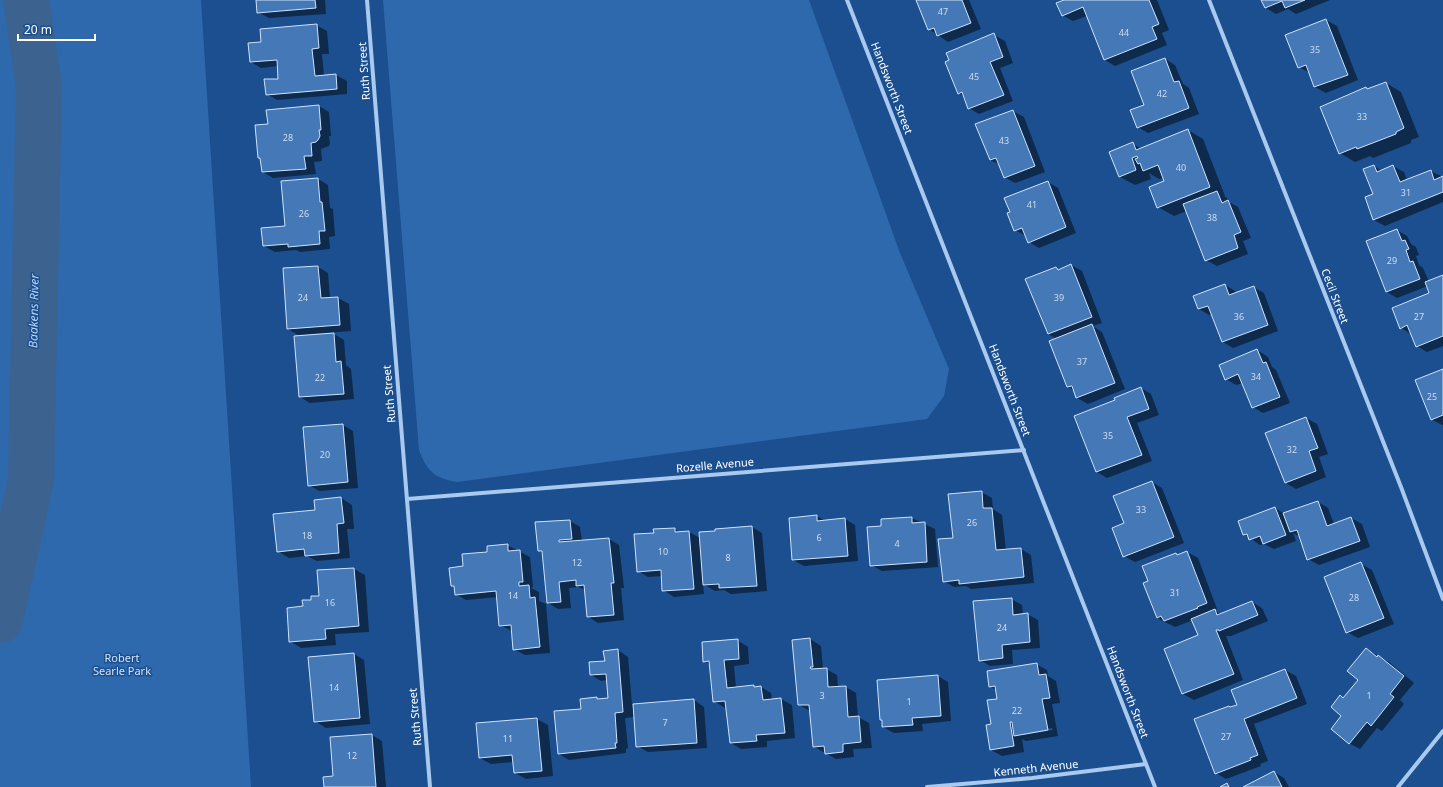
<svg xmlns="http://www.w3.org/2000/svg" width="1443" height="787" font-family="'Noto Sans',sans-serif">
<rect width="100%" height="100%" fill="#1b4f8f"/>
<g fill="#2e69ad">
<polygon points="0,0 201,0 251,787 0,787"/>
<path d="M383,0H809L900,253L949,369L944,396L927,419L457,482C435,478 427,472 419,450Z"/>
</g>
<g fill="#0007" fill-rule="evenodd">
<polygon points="257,0 325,0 326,14 269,18 258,12"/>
<polygon points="917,0 969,0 981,29 948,42 929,29"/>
<polygon points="1067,0 1157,0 1169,30 1162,33 1167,45 1115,66 1105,60 1087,16 1073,21 1062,15"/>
<polygon points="1263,0 1330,0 1296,14 1288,9 1276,14 1266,8"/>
<polygon points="1326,20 1337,26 1358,80 1326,93 1315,87 1310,73 1299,67 1287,35"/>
<polygon points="316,25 327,31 329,54 322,54 324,76 336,75 347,81 347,94 277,100 267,94 279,79 278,66 261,68 251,62"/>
<polygon points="994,35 1005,41 1013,63 1000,68 1013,101 979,114 969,108 964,96 958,93"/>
<polygon points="1165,59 1175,65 1183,84 1189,88 1199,114 1148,133 1138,127 1145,105"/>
<polygon points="1386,83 1401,92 1419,137 1411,140 1411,143 1373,158 1370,156 1355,162 1340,153 1366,88 1369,90"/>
<polygon points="319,106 329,112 331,136 329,136 330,143 329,146 321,149 322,161 314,162 316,174 273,178 263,172 269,125"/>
<polygon points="1013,111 1024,117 1045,172 1015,183 1004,177 1000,165 990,160"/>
<polygon points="1188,130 1203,139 1225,196 1224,196 1227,198 1229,202 1238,207 1251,238 1243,241 1248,254 1217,266 1206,260 1187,211 1174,216 1158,207 1165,181 1164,178 1159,179 1149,173 1151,179 1135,185 1120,177 1133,144 1142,149"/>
<polygon points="1374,166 1382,171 1393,166 1404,172 1407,180 1431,171 1443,177 1443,202 1385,226 1374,220 1366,198 1374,195"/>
<polygon points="318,179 328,185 330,208 333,209 335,236 329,237 330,249 300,252 296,250 275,252 264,246 286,227"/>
<polygon points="1048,182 1058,188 1076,233 1039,248 1029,242 1026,236 1015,230"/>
<polygon points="1397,230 1407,236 1411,244 1416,247 1419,255 1416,256 1419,265 1423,268 1429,282 1443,276 1443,346 1427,352 1417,346 1411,334 1401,328 1431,294 1428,286 1397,298 1387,292 1367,241"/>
<polygon points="1071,265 1082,271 1102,323 1093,326 1102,332 1125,389 1088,404 1077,398 1074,390 1068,387 1050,342 1057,339 1048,334 1056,268 1060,270"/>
<polygon points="318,267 328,273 330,298 338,298 349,304 351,331 298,335 288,329"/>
<polygon points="1225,285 1235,291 1236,293 1253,287 1264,293 1278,331 1233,348 1223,342 1212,314 1209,315 1199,309"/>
<polygon points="334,334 344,340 346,365 351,369 354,399 310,403 300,397"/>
<polygon points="1257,350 1268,357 1272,367 1276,370 1290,403 1263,413 1253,407 1243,383 1236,385 1226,379"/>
<polygon points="1443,370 1443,425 1442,425 1431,419"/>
<polygon points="1141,388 1151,394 1159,415 1137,423 1152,461 1107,478 1097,472 1116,401"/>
<polygon points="1306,418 1317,424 1328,454 1319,457 1326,477 1296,489 1286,483 1266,434"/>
<polygon points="343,425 353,431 358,488 319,491 309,485"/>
<polygon points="1152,482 1162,488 1184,543 1135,562 1124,556 1125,524"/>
<polygon points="981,492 992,498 993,509 1002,515 1006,550 1021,549 1031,555 1034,583 971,589 966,586 954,587 944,581"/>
<polygon points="341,498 352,505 354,529 347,529 350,558 317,561 307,556 289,558 278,551 316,511 315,501"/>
<polygon points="1318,502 1328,508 1334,524 1351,518 1362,524 1370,547 1319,565 1308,559 1300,537 1293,533 1296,541 1274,549 1264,544 1260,545 1244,534 1275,508 1285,514"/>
<polygon points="817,516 825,521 845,519 855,525 858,561 804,566 793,560"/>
<polygon points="912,518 935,529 938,567 882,571 871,565 882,527"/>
<polygon points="570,521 580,527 582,541 609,539 619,545 624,588 621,588 624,620 598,623 587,616 585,590 579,587 569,588 571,608 558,609 548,603 543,553 539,551"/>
<polygon points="752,527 762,533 767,591 731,594 724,590 715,591 703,584 704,594 674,597 663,590 662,576 648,577 638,571 655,534 674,529 681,532 689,532 700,538"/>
<polygon points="507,545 530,557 533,587 531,588 539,592 539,601 546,604 550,653 525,655 514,649 512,631 500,625 498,597 466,600 456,594 455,587 451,585 465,567 489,553"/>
<polygon points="1187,552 1198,558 1217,609 1214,610 1221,614 1252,602 1262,608 1268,621 1231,636 1226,636 1243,680 1194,700 1183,694 1199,636 1193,620 1175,627 1157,618 1150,582 1176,554 1179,555"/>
<polygon points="1361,564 1372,570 1394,624 1358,638 1347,632"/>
<polygon points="354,569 365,575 369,632 335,634 336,645 301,648 290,641 304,607 320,596 318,571"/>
<polygon points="1011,599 1022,605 1023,615 1027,614 1038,620 1040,648 1012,650 1013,664 990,666 980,660"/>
<polygon points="810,639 821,646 823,669 826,669 837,675 838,687 846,687 856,693 858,717 869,723 872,748 853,749 854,757 836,759 813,746 810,711 799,705"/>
<polygon points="737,640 748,647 749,664 734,666 736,688 754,686 756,688 761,687 771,693 772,700 781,699 792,705 795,738 767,741 767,747 741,749 731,743 727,707 725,708 714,701 711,665 704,661"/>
<polygon points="1366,649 1389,662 1414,683 1400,700 1404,704 1382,731 1377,728 1360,749 1349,743 1343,716 1344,699 1359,680"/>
<polygon points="618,650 628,657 632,705 694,700 704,707 707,748 648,752 637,746 634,717 625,718 628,748 626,749 626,753 569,760 559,754 582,710 597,698 600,699 609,699 607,680 601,681 591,675"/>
<polygon points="354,654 364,660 370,724 326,728 315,721"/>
<path d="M1036,664L1047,670L1048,676L1056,681L1060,703L1052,704L1058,736L1026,741L1022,739L1024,752L1002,756L991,750L993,725L998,700L996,690L990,686ZM1052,728L1053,730L1023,735V733Z"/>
<polygon points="1285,670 1296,676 1307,704 1254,724 1268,761 1260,764 1261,766 1226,779 1216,773 1231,708 1238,705"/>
<polygon points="938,676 948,682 951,721 922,724 923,731 894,733 883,727 883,721 881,720"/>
<polygon points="537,719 548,725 553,776 526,779 515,773 514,762 491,764 480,758 477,724"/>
<polygon points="372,735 382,741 386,787 325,787"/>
<polygon points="1274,772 1284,778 1289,787 1245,787"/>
</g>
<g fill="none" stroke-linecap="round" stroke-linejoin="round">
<polyline stroke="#3c6290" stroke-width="46" points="0,620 31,480 39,86 26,0"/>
</g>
<g fill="#4478b7" stroke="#cfe3fa">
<polygon points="256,0 315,0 316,8 257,13"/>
<polygon points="916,0 962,0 971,23 937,36 934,28 928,30"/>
<polygon points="1064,0 1149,0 1159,24 1152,27 1157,39 1104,60 1083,7 1062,16 1056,3"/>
<polygon points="1261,0 1305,0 1285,8 1282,1 1265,8"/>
<polygon points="1326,19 1348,75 1314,87 1306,65 1298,68 1285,35"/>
<polygon points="317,24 319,48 312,49 315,76 336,74 337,89 266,95 264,79 278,79 277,60 250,62 248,43 261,42 260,29"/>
<polygon points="994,33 1003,57 990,62 1004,95 968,109 962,92 958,94 945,62 949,60 946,53"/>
<polygon points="1165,58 1174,82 1179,81 1189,108 1137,128 1130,110 1144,105 1131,71"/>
<polygon points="1386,82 1404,128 1396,132 1396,134 1357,149 1356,147 1339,154 1320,107 1366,87 1367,89"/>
<polygon points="319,105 321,130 319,130 320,136 318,140 316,142 311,143 312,156 304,156 306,169 262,172 260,158 258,158 255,125 268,124 266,110"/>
<polygon points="1013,110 1035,166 1004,178 996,158 990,160 975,124"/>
<polygon points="1188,129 1210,187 1157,208 1149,187 1164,181 1158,165 1143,171 1140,163 1138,164 1135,159 1138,158 1137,156 1132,158 1136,170 1119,177 1109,152 1133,142 1136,150"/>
<polygon points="1374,165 1377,172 1393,165 1400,182 1431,170 1434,180 1443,176 1443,192 1373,220 1365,197 1373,194 1363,169"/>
<polygon points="318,178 320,202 322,202 325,231 319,231 320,244 288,247 288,244 263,246 261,228 285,226 281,181"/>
<polygon points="1048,181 1066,227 1028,243 1022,228 1014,231 1007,213 1010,212 1004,198"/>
<polygon points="1217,191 1222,203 1228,200 1241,232 1234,235 1238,248 1205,261 1183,204"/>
<polygon points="1397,229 1402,241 1405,240 1409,249 1406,250 1410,262 1413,261 1420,279 1386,292 1366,241"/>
<polygon points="1071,264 1092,317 1048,334 1025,279 1056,267 1058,270"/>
<polygon points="318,266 321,298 338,297 340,325 287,329 283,268"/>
<polygon points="1443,275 1443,336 1416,347 1407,325 1400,329 1392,308 1429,293 1425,282"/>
<polygon points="1225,284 1229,295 1254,286 1268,325 1222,342 1208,306 1198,309 1193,296"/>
<polygon points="1092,324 1115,383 1076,398 1072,386 1067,387 1049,341"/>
<polygon points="334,333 336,362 341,361 344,394 299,397 294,336"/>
<polygon points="1257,349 1263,363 1266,362 1280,397 1252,408 1238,374 1225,380 1219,365"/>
<polygon points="1443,369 1443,415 1431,420 1415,380"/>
<polygon points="1141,387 1149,409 1127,417 1142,455 1096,472 1074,416 1115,400 1114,398"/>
<polygon points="1306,417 1318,448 1309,451 1316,471 1285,483 1265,433"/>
<polygon points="343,424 348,482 308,486 303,427"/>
<polygon points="1152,481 1174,537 1123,557 1112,528 1124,523 1113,496"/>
<polygon points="982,491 983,508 992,508 996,550 1021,548 1024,577 959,584 959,580 943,582 938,539 953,538 948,494"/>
<polygon points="341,497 344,523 337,524 339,553 305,556 304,549 277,552 273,514 315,510 314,500"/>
<polygon points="1318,501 1327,526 1351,517 1360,541 1307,560 1297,530 1290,532 1283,513"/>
<polygon points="1275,507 1286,535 1263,544 1260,536 1249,540 1247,534 1243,535 1238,521"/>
<polygon points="817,515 817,521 845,518 848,556 792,560 789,518"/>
<polygon points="912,517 912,523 925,522 927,562 870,566 867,527 881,526 881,519"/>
<polygon points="570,520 572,539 559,540 559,542 609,538 614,583 611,583 614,615 587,617 584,585 576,586 576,580 559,582 561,602 547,603 542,551 538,551 535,522"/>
<polygon points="752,526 757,586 719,588 719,584 703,585 699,532 715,531 715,529"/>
<polygon points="675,528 675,532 689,531 694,589 662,591 661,570 637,572 634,534 654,533 653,529"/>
<polygon points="508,544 508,551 520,550 523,582 519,582 519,586 529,585 530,598 535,597 540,647 513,650 511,625 499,626 496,591 455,595 454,586 451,586 449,568 463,566 462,554 487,552 487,546"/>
<polygon points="1187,551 1207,603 1197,607 1198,608 1164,621 1161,616 1157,618 1143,583 1148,581 1142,566 1176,553 1177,555"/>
<polygon points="1361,562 1384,618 1346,633 1324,577"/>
<polygon points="354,568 359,626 325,629 326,639 289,642 287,608 303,606 302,600 311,600 311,596 319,596 317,570"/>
<polygon points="1012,598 1013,615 1028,613 1030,642 1002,645 1003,658 979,661 973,601"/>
<polygon points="1252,601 1258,615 1219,631 1219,630 1216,630 1234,674 1182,694 1164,649 1198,635 1191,619 1215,609 1217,615"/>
<polygon points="810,638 813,667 810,667 811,669 827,668 828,687 846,686 848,717 859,716 861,742 843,744 843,752 825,754 824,746 813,747 809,705 798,705 792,640"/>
<polygon points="738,639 739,659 724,660 727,688 754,685 754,687 761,686 763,700 781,698 785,733 756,735 757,741 730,743 725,701 713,702 709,661 703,662 702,642"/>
<polygon points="1366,648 1377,657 1378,655 1404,676 1390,694 1394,697 1371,726 1367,722 1349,744 1331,729 1341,716 1331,707 1340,695 1343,698 1358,680 1347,671"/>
<polygon points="618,649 623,712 615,713 617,743 615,743 616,748 558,754 554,711 581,709 580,699 597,697 597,699 608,698 606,674 590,675 589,662 605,661 603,651"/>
<polygon points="354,653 360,718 314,722 308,657"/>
<polygon points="1037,663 1039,675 1046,674 1050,698 1042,699 1048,730 1014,736 1012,722 1010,722 1014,746 990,750 986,725 991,724 987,700 997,699 995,686 989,687 987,671"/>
<polygon points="1285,669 1297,698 1244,719 1258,755 1250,758 1251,760 1215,774 1194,719 1229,706 1230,707 1237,705 1231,690"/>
<polygon points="938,675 941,716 912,718 913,725 882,727 882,720 880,720 877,680"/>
<polygon points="694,699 697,743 636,747 633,704"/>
<polygon points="537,718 542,771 514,773 512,755 479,758 476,723"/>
<polygon points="372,734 376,787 324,787 323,777 333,776 330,737"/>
<polygon points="1274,771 1282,787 1243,787"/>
<polygon points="1227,783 1229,787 1220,787"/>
</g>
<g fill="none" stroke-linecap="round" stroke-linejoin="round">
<g stroke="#a9c9ee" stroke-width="4">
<polyline points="367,0 430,787"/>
<polyline points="847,0 1155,787"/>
<polyline points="1209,0 1401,487 1443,599"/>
<polyline points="407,499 1024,450"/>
<polyline points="927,787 1032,778 1146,764"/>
<polyline points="1398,787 1443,731"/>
</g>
</g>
<g text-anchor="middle" stroke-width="3" stroke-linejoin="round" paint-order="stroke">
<g font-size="9" fill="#d0dded">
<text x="943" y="15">47</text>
<text x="1124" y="36">44</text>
<text x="1315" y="53">35</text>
<text x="974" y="80">45</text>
<text x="1162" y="97">42</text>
<text x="1362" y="120">33</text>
<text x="288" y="141">28</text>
<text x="1004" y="144">43</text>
<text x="1181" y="171">40</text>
<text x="1406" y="196">31</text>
<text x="1032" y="208">41</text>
<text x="304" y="217">26</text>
<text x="1212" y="221">38</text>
<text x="1392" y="264">29</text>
<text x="303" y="301">24</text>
<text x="1059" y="301">39</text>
<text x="1239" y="320">36</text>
<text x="1419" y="320">27</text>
<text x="1082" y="365">37</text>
<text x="1256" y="380">34</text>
<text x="320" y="381">22</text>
<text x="1432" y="400">25</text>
<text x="1108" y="439">35</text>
<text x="1292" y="453">32</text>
<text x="325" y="458">20</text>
<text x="1141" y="513">33</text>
<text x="972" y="526">26</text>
<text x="307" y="539">18</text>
<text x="819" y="541">6</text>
<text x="897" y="547">4</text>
<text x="663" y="555">10</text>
<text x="728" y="561">8</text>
<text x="577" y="566">12</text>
<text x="1175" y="596">31</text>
<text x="513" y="599">14</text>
<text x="1354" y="601">28</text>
<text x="330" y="606">16</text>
<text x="1002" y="631">24</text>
<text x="334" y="691">14</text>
<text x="822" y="699">3</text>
<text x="1369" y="699">1</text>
<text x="909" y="705">1</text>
<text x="1017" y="714">22</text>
<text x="665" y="726">7</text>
<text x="1226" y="740">27</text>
<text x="508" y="742">11</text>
<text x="352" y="759">12</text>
</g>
<g font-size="11" fill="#fff" stroke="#1b4f8f">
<text transform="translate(364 71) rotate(-94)" y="4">Ruth Street</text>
<text transform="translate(892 88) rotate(69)" y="4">Handsworth Street</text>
<text transform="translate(1335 296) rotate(69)" y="4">Cecil Street</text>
<text transform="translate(1010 390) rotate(69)" y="4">Handsworth Street</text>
<text transform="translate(389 394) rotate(-95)" y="4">Ruth Street</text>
<text transform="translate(715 465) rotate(-5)" y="4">Rozelle Avenue</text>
<text transform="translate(1128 692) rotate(69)" y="4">Handsworth Street</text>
<text transform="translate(415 717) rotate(-95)" y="4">Ruth Street</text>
<text transform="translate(1036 768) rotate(-6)" y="4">Kenneth Avenue</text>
</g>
<g font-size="11" fill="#cfe3fa" stroke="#1b4f8f">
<text x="122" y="662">Robert<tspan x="122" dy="13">Searle Park</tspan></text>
</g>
<g font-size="12" font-style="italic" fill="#b5d3f5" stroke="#1b4f8f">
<text transform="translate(34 311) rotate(-89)" y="4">Baakens River</text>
</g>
</g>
<path d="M18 34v6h77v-6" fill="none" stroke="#ffffff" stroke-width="2"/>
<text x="24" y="34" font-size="12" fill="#ffffff" stroke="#1b4f8f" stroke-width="3" paint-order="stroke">20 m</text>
</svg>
